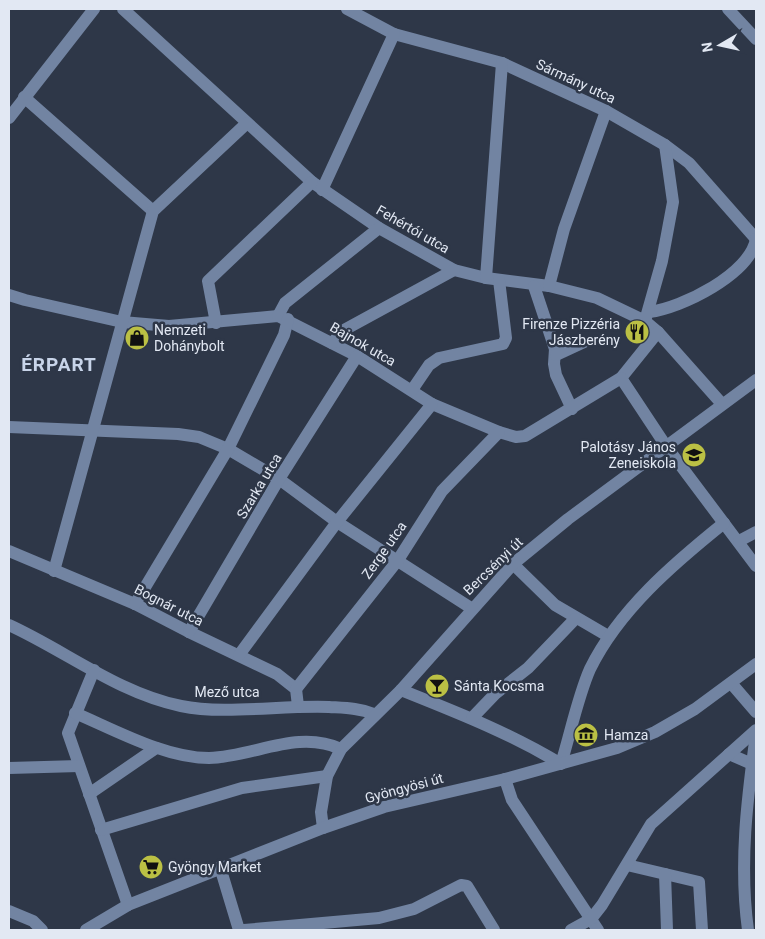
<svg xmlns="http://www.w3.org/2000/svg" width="765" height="939" font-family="Roboto,sans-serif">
<rect width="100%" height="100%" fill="#2e3748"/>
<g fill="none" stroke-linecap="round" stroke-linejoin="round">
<g stroke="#7284a2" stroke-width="12">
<polyline points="123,9 312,182 379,228 454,270 486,278 549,286 597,298 645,321 658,332 722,404"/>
<polyline points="347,9 394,34 502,63 606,111 665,145 689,163 756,239"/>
<polyline points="728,9 756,39"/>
<polyline points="24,97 153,211"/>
<polyline points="9,118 94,9"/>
<polyline points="322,190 394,34"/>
<polyline points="486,278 502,63"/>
<polyline points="534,286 555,349 554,364 556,375 572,409"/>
<polyline points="549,286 564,229 606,111"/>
<polyline points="9,295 25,300 122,322 169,326 278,316 357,356 432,404 499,432 516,437 525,436 621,378 658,332"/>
<path d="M649,312C682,308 750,274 756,239"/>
<polyline points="278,316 285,303 379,228"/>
<polyline points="645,321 662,261 673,202 665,145"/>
<polyline points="216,323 208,281 312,182"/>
<polyline points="332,343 344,330 454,270"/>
<polyline points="556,355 584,342"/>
<polyline points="621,378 666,446 756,566"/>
<polyline points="412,390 429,365 439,358 503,344 506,338 499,280"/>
<polyline points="9,427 178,434 199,437 228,449 279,479 337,522 471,608"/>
<polyline points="739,541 756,532"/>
<polyline points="9,551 135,604 189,632 277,674 296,689 298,706"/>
<polyline points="513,564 555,605 608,636"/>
<polyline points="54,571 153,211 247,123"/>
<polyline points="135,604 228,449 284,335 288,319"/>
<path d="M9,625C66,651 118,693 181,706C224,715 283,705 329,707C345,708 359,708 374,714"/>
<polyline points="189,632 279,479 357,356"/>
<polyline points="239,655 337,522 432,404"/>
<polyline points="94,670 68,733 128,905"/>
<polyline points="731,683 756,712"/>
<polyline points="296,689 398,560 442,491 499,432"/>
<path d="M401,690C456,712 510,733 561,764C570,735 578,696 590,669C619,610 673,564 724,523"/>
<path d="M75,713C115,730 165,758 209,758C254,757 297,729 341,749"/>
<polyline points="472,718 495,694 528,668 575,619"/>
<polyline points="729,754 752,764"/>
<polyline points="9,768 79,766"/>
<polyline points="505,779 512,800 598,930"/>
<polyline points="89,794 156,748"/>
<polyline points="323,828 321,812 327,776 341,749 401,690 513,564 568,519 756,380"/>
<polyline points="101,830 242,788 327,776"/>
<polyline points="627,865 699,882 702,930"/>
<polyline points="220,867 239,930"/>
<polyline points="665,874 667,930"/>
<polyline points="9,911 33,921 42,930"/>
<polyline points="86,930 128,905 323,828 384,807 505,779 617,748 655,732 695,709 756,664"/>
<polyline points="244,930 379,918 414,909 461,885 467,886 494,930"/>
<polyline points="571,930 591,919 602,905 651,824 756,730"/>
<path d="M748,930C739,864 747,800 756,734"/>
</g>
</g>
<defs>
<symbol id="restaurant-disc" viewBox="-11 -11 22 22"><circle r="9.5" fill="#bbc044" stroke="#2e3748"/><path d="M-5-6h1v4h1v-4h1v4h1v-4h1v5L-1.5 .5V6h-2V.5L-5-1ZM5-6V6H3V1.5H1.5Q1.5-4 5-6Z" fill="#111"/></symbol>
<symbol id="shop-disc" viewBox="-11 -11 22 22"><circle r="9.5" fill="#bbc044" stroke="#2e3748"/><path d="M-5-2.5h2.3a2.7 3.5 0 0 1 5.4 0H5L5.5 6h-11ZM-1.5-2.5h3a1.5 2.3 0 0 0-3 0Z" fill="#111"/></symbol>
<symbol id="school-disc" viewBox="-11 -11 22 22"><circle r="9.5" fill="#bbc044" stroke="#2e3748"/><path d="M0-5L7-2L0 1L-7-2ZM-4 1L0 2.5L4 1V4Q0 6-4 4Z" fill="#111"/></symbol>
<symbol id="bar-disc" viewBox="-11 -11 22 22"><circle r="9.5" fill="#bbc044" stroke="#2e3748"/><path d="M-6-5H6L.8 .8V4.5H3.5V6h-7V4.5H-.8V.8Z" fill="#111"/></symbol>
<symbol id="museum-disc" viewBox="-11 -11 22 22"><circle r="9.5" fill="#bbc044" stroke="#2e3748"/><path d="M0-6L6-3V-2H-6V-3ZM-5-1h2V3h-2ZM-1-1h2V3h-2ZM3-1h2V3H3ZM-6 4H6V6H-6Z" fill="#111"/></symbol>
<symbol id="supermarket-disc" viewBox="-11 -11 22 22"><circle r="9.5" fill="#bbc044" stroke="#2e3748"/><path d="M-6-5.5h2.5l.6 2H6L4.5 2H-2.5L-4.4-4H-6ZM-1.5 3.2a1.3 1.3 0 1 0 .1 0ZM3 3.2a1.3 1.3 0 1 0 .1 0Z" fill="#111"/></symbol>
</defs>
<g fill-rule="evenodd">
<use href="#restaurant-disc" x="623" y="318" width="28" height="28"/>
<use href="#shop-disc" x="123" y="324" width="28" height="28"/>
<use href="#school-disc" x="680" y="441" width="28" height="28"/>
<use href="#bar-disc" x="423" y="672" width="28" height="28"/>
<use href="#museum-disc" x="572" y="721" width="28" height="28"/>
<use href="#supermarket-disc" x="137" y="853" width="28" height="28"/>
</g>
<g text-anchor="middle" stroke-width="5" stroke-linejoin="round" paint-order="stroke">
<g font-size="14" fill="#e2e8f3" stroke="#2e3748">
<text transform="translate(576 81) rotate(25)" y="5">Sármány utca</text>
<text transform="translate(413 229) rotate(30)" y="5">Fehértói utca</text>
<text transform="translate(363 344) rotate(30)" y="5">Bajnok utca</text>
<text transform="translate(259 486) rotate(-59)" y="5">Szarka utca</text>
<text transform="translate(384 550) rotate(-55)" y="5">Zerge utca</text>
<text transform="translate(493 566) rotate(-44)" y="5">Bercsényi út</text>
<text transform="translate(169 605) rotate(27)" y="5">Bognár utca</text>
<text x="227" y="697">Mező utca</text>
<text transform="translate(404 788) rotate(-15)" y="5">Gyöngyösi út</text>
</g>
<g font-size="14" fill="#e2e8f3" stroke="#2e3748" text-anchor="start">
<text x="620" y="329" text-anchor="end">Firenze Pizzéria<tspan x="620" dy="16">Jászberény</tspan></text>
<text x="154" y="335">Nemzeti<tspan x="154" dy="16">Dohánybolt</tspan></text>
<text x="676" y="452" text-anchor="end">Palotásy János<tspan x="676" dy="16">Zeneiskola</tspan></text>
<text x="454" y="691">Sánta Kocsma</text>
<text x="604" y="740">Hamza</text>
<text x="168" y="872">Gyöngy Market</text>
</g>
<g font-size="19" font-weight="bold" letter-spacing="1" fill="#c8d4e9" stroke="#2e3748">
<text x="59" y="371">ÉRPART</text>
</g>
</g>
<rect width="765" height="939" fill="none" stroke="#e2e8f3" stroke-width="20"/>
<g transform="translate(720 45) rotate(261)" stroke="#2e3748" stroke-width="4" paint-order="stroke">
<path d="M0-4L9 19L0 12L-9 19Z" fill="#e2e8f3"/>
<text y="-8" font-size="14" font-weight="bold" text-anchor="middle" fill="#e2e8f3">N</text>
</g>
</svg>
